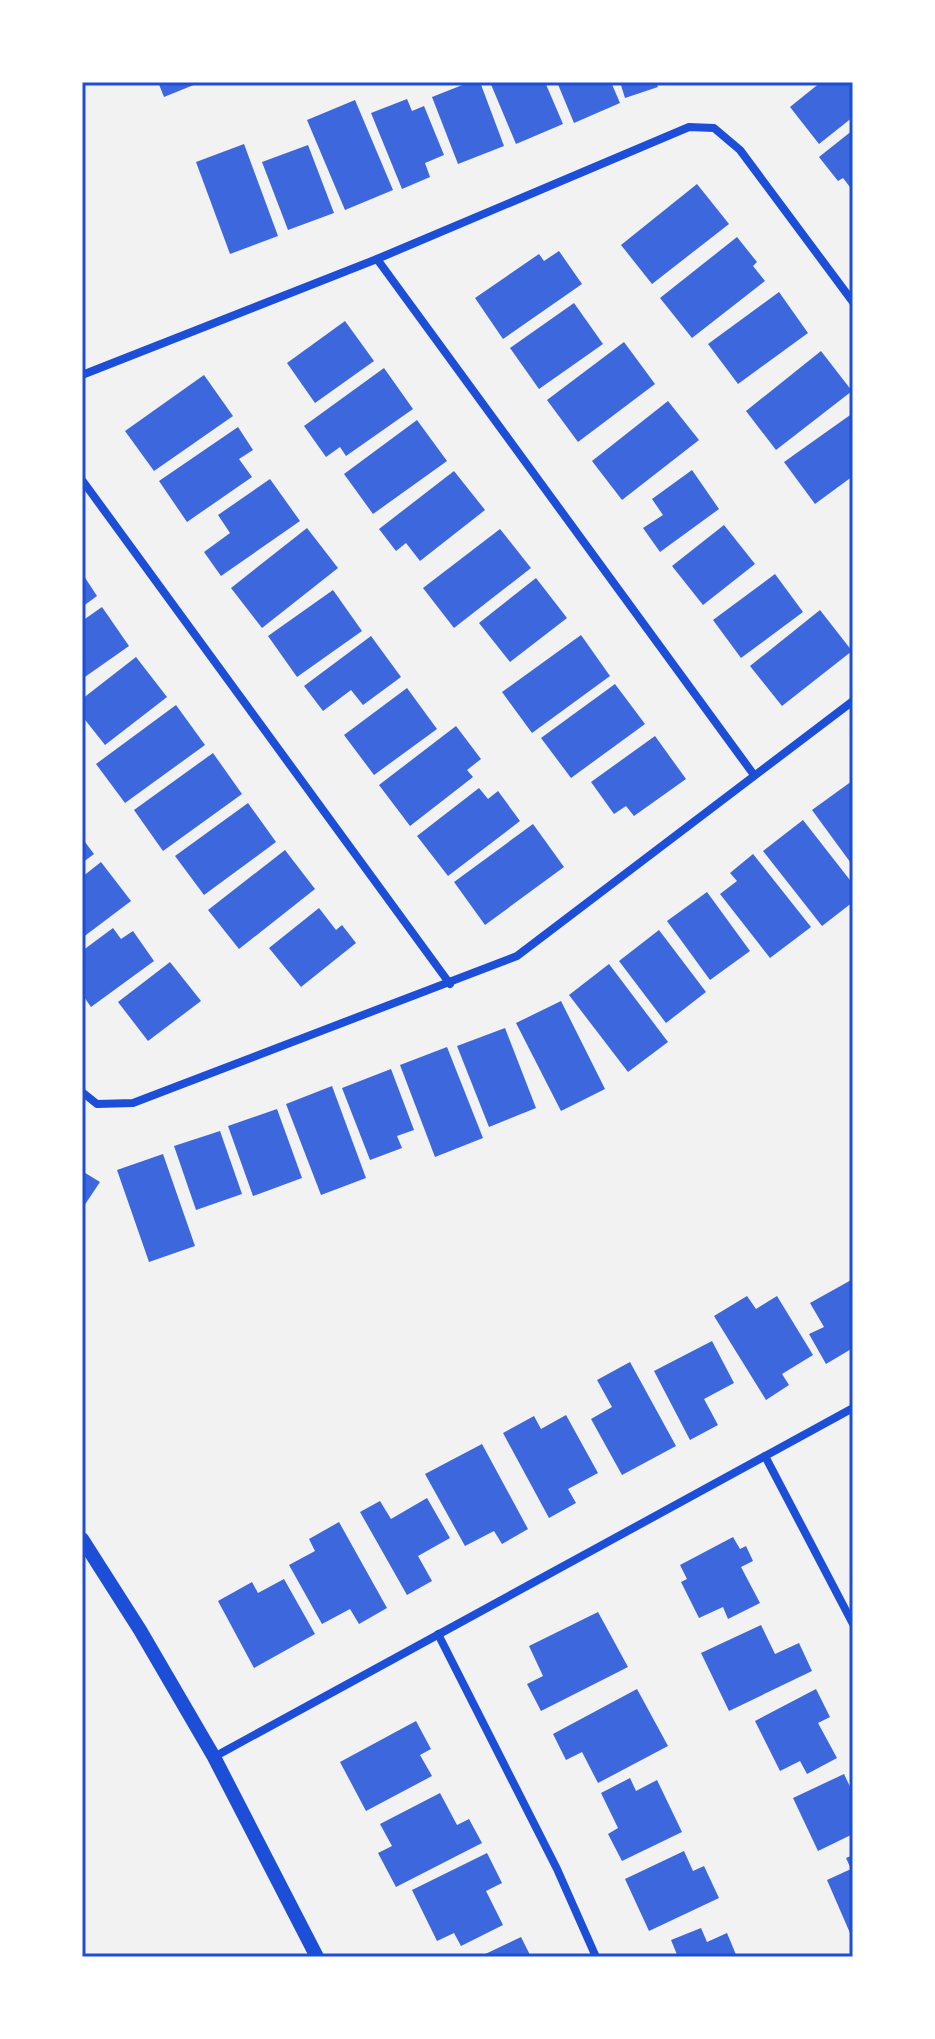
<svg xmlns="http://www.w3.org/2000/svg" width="935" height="2039" font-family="Ubuntu,sans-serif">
<rect width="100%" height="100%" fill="#f2f2f2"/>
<g fill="#3d67dc">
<polygon points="158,82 201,82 164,97"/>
<polygon points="470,82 480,82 504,146 458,164 432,97"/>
<polygon points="490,82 545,82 563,124 516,144"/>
<polygon points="557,82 611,82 620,103 574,123"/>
<polygon points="620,82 656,82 658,87 625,98"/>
<polygon points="821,82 853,82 853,117 819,144 790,107"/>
<polygon points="407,99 412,111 424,106 444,155 425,163 430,177 402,189 371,113"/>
<polygon points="355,100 393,190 345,210 307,120"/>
<polygon points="853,130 853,191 843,178 838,181 819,157"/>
<polygon points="244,144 278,236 230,254 196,162"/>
<polygon points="308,145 334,213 288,230 262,162"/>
<polygon points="697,184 729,224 652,284 621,245"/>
<polygon points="737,237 757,262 753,266 765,281 692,338 660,298"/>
<polygon points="559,251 582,284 503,339 475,298 539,254 544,261"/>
<polygon points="779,292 808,333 738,384 708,344"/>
<polygon points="574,303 603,344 539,389 510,348"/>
<polygon points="345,321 374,361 315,403 287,363"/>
<polygon points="624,342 655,384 578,442 547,400"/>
<polygon points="821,351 852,391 776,450 746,411"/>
<polygon points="384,368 413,409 346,456 340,447 326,457 304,426"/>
<polygon points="204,375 233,416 154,471 125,431"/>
<polygon points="668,401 699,440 622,500 592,461"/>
<polygon points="853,413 853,476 815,504 784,462"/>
<polygon points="417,420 447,461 373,514 344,474"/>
<polygon points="238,427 253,450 239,459 252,477 187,522 159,481"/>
<polygon points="692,470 719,509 660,552 643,528 663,515 652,499"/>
<polygon points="454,471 485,510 420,561 406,543 396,551 379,529"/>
<polygon points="270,479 300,521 221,576 204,552 230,533 218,515"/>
<polygon points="724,525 755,564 703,605 672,566"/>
<polygon points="307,528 338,568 262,628 231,588"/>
<polygon points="500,529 531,568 454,628 423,588"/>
<polygon points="82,573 97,596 82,607"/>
<polygon points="775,574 803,612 741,658 713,620"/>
<polygon points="536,578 567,618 510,662 479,623"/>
<polygon points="333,590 362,631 297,677 268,636"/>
<polygon points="102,607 129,646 82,679 82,621"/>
<polygon points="820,610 852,651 782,706 750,666"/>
<polygon points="581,635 610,676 532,733 502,692"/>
<polygon points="371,636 401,677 363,705 351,690 323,711 304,686"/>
<polygon points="136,657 167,697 105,745 82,716 82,699"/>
<polygon points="615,684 645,724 571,778 541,738"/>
<polygon points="407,688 437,729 374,775 344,735"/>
<polygon points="176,705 205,745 125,803 96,764"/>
<polygon points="456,726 481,759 467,770 473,777 410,826 379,785"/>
<polygon points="655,736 686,779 634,816 626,806 614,814 591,782"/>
<polygon points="213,753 242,794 163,851 134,810"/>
<polygon points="852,781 853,783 853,866 812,810"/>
<polygon points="479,788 488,799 498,791 520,821 448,876 417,836"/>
<polygon points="248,803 276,842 204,895 175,856"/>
<polygon points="803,820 853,884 853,902 822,926 763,851"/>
<polygon points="533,824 564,867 485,925 454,882"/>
<polygon points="82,838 94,854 82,863"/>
<polygon points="285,850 315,889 239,949 208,910"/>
<polygon points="753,854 811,927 770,958 720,894 737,881 730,873"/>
<polygon points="101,862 131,901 82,938 82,877"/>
<polygon points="707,892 750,951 710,980 667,921"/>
<polygon points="319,908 336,930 342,925 356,943 301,987 269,948"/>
<polygon points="113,928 121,939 133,931 154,961 91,1007 82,994 82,951"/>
<polygon points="659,930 706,992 666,1023 619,961"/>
<polygon points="170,962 201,1001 148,1041 118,1002"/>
<polygon points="609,964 668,1042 628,1072 569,995"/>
<polygon points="561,1001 605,1089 561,1111 516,1023"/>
<polygon points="505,1028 536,1108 489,1127 457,1046"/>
<polygon points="447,1047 483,1138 435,1157 400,1065"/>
<polygon points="391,1069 414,1130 397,1136 402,1148 370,1160 342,1088"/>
<polygon points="332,1086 366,1178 321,1195 286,1104"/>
<polygon points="277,1109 302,1178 253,1196 228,1126"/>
<polygon points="220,1131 242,1194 196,1210 174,1146"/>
<polygon points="163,1154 195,1246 149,1262 117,1170"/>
<polygon points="82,1171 100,1182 82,1209"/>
<polygon points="853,1279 853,1348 826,1364 809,1334 824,1327 810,1303"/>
<polygon points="747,1296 756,1309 777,1296 813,1355 782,1374 789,1385 766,1400 714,1316"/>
<polygon points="712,1341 734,1383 704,1399 718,1425 690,1440 654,1371"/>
<polygon points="630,1362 676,1446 622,1475 591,1419 612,1407 597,1380"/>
<polygon points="566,1415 598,1473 568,1489 576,1503 549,1518 503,1433 534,1416 541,1429"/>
<polygon points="482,1444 528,1529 502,1544 494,1531 465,1546 425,1474"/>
<polygon points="427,1498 450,1538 418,1556 432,1581 407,1595 360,1512 380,1501 391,1519"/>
<polygon points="339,1522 387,1608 359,1624 350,1609 322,1624 289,1565 315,1551 309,1539"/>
<polygon points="733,1537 740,1549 746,1546 753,1561 741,1567 760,1603 728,1619 723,1607 699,1618 681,1582 687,1579 680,1565"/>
<polygon points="284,1579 315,1634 254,1668 218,1601 252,1582 258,1593"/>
<polygon points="598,1612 628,1667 541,1711 527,1684 543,1676 529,1646"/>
<polygon points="761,1625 775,1654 799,1643 812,1671 729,1711 701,1653"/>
<polygon points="637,1689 668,1746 598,1783 582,1752 566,1760 553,1734"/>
<polygon points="816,1689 830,1717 818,1723 837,1758 807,1774 800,1761 780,1771 755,1721"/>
<polygon points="416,1721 431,1749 420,1755 432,1776 366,1811 340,1762"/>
<polygon points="844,1774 853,1793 853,1834 818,1851 793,1798"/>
<polygon points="630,1778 636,1791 657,1780 682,1832 622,1861 608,1834 618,1828 601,1793"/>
<polygon points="440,1793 457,1825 469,1819 482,1843 396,1887 378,1853 392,1846 380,1824"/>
<polygon points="684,1851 693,1871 704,1866 719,1898 649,1931 625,1879"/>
<polygon points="487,1853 502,1883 486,1891 503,1925 461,1946 454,1933 437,1941 412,1890"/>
<polygon points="853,1855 853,1932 850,1933 827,1880 851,1869 846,1858"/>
<polygon points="701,1928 707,1942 727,1933 737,1957 678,1957 671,1940"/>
<polygon points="521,1937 531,1957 479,1957"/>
</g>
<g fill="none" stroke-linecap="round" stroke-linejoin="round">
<g stroke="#1d4ed8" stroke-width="8">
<polyline points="377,259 754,775"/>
<polyline points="82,375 377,259 689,127 714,128 740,150 853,302"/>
<polyline points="82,480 450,984"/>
<polyline points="82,1092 97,1104 133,1103 517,956 853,701"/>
<polyline points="765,1456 853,1624"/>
<polyline points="438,1634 557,1869 596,1957"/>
<polyline points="214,1757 853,1408"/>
</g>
<polyline stroke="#1d4ed8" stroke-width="14" points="82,1539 140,1630 214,1757 317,1957"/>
</g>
<rect width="935" height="2039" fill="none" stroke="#ffffff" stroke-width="168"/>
<rect x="84" y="84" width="767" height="1871" fill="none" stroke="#1d4ed8" stroke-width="3"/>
</svg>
